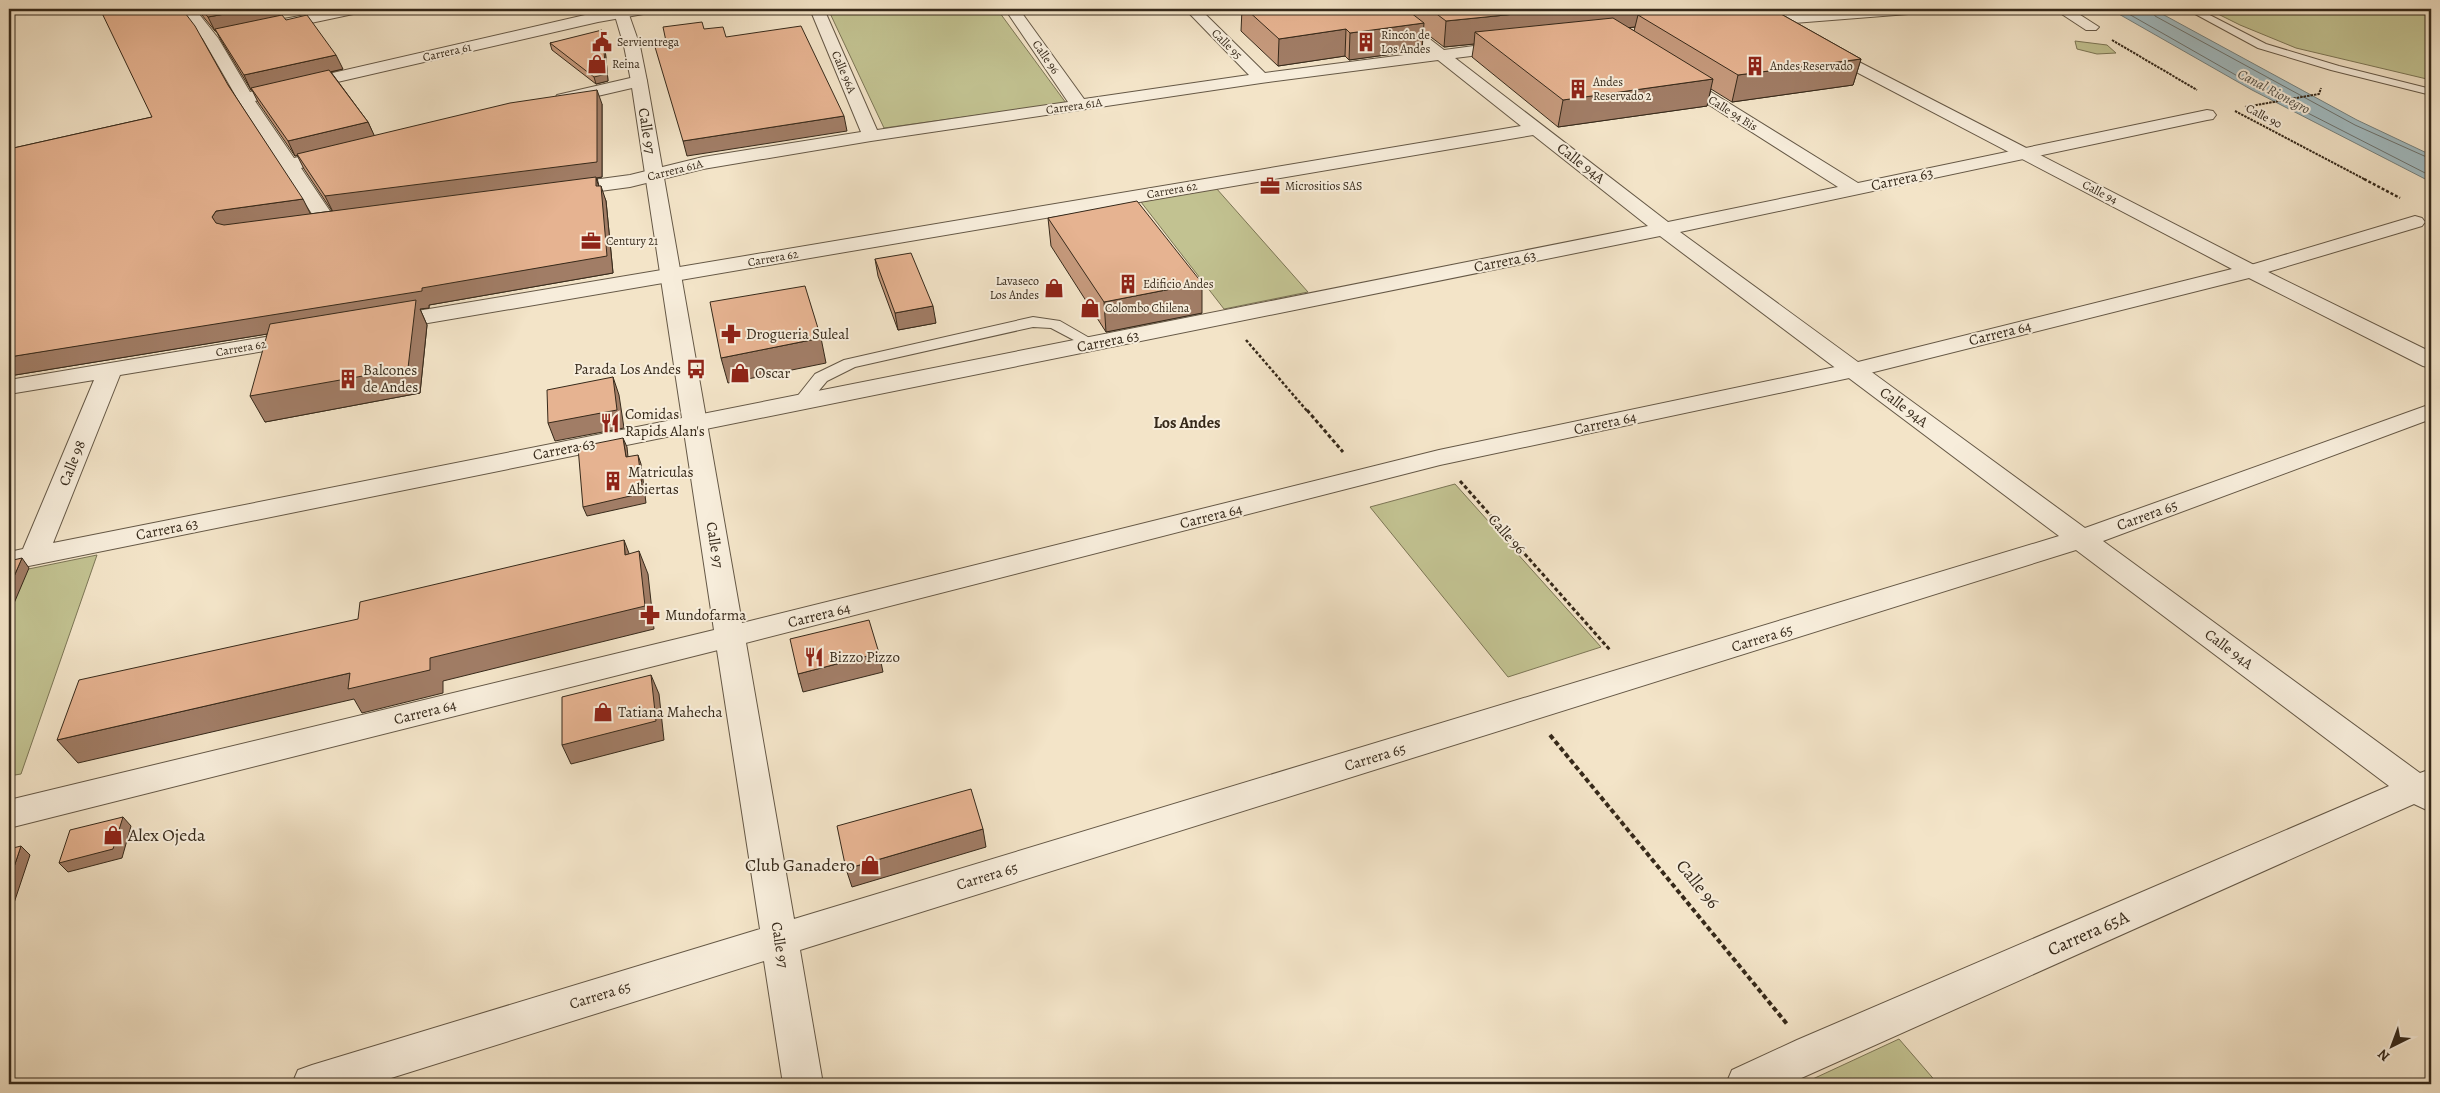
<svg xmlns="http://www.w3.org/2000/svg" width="2440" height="1093" font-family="Alegreya,serif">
<rect width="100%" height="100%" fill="#f3e4c8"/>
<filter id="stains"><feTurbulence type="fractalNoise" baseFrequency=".004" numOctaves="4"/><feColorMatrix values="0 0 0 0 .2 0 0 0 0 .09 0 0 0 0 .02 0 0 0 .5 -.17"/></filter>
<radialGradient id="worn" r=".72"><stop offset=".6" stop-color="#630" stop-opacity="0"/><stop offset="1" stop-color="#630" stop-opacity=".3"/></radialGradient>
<g fill="#c2c291" stroke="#7c7656">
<polygon points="828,9 997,9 1066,103 884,128"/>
<polygon points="2208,9 2431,9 2431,80 2296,48 2240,25"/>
<polygon points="2075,41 2107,45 2116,53 2097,54 2077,49"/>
<polygon points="1216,188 1308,292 1224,309 1141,202"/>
<polygon points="1455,484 1601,647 1508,677 1370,507"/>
<polygon points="97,555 21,774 9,776 9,573"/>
<polygon points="1899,1039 1938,1084 1802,1084"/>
</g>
<polygon fill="#a1bbc1" stroke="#76817e" points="2110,9 2153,9 2357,120 2431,155 2431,182 2252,90"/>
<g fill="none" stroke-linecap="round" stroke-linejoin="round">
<g stroke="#6c726e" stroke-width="1">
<polyline points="2120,9 2255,86 2431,176"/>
<polyline points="2152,9 2155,16 2355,125 2431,159"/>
</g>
<defs>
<g id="service">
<polygon points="2186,9 2198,9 2266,44 2339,66 2431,89 2431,95 2331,70 2258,48"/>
<polygon points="1033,317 1060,321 1100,344 1097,347 1087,347 1051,328 1033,327 855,367 827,381 806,406 794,406 792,403 815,374 844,360"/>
</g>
<g id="minor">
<polygon points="180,9 195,9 218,38 250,92 598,12 622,9 656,9 649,13 598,22 255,101 294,158 336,149 342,150 345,154 342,158 301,168 336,220 333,224 326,226 319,224 316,220 237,98 203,39"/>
<polygon points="337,9 365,9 358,13 273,31 265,26 273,21"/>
<polygon points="810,9 824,9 877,130 1068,102 1005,9 1019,9 1084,99 1249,75 1185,9 1200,9 1265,73 1427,52 1375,9 1391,9 1444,50 1511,41 1517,43 1519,46 1517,49 1511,51 1455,58 1668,222 1838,187 1670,80 1668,77 1670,74 1682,74 1858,183 2207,110 2213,111 2216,115 2213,119 2207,120 1680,232 2085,528 2431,404 2431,419 2103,541 2420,773 2431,769 2431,812 2414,804 1788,1084 1726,1084 1732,1070 1797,1040 2389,786 2076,550 800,950 823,1084 783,1084 764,961 372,1084 292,1084 298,1070 312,1065 760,929 715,637 720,630 730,627 740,630 745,637 794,919 2059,536 1660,236 9,570 9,552 23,549 94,380 9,394 9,380 301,331 309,333 312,338 309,343 301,345 120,375 53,543 1648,226 1533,135 387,330 379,328 376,323 379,318 387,316 1521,126 1438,60 1261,83 871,141 703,169 630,187 563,196 556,194 553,190 556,186 563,184 630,175 703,157 861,132"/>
<polygon points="2054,9 2071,9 2099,27 2096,30 2086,30"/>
<polygon points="639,76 645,77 647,81 645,85 563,104 557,103 555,99 557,95"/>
<polygon points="2415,216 2422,218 2425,222 2422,226 2251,277 2244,275 2240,271 2244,267"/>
</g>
<g id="tertiary">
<polygon points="613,9 627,9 640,46 647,81 742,623 1439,450 1854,363 2232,269 1820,53 1818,50 1820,47 1826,45 2258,267 2431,352 2431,368 2423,366 2249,278 1854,377 1440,465 730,647 9,828 9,800 714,630 631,81 624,46"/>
<polygon points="1863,9 1928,9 1921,13 1770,25 1762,20 1770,15"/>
</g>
</defs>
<use href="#service" stroke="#655846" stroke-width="2"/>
<use href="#minor" stroke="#655846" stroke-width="2"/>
<use href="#tertiary" stroke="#655846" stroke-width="2"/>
<g stroke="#36291a" stroke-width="2" stroke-dasharray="2.5 1" stroke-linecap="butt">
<polyline points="2112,40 2197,90"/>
<polyline points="2245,107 2319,94 2321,88"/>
<polyline points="2235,111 2366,180"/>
</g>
<g stroke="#36291a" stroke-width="2.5" stroke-dasharray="3 2" stroke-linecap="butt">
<polyline points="2364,179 2400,198"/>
<polyline points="1246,340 1308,412"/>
</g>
<g stroke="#36291a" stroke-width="3" stroke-dasharray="4 2.5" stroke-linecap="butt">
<polyline points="1307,410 1343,452"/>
<polyline points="1460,481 1610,650"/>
</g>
<polyline stroke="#36291a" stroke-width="4" stroke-dasharray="5 3" stroke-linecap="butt" points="1550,735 1787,1024"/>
<use href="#service" fill="#f7eddb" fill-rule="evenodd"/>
<use href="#minor" fill="#f7eddb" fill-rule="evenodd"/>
<use href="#tertiary" fill="#f7eddb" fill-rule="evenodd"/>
</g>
<g fill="#c69a7d" stroke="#36291a" fill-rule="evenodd">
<polygon points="197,9 275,9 279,16 286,20 343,69 331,72 368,122 374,136 602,104 602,177 597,178 599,186 606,201 613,273 429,305 429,308 420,309 427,325 420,393 265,422 267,334 9,376 9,149 152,117 228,85 310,214 332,211 304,169 297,155 295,156 258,102 252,90 251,90 222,42 216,31 215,31"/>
<path d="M1242,9H1772L1861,59L1853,85L1732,102L1711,89L1707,106L1558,127L1472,57L1474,44L1444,47L1423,31L1422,50L1349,60L1345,56L1278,66L1241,31ZM1635,27L1634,31L1629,28Z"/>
<polygon points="604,37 608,81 596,84 552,50 550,43"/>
<polygon points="1048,218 1202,313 1106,332 1051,246"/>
<polygon points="875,259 936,323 898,330 878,276"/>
</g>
<g fill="#a17d66" stroke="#36291a">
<polygon points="253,9 275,9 280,18 215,31 208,17"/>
<polygon points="1565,9 1739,9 1638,15 1635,27 1489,42 1475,32 1474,44 1444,47 1446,21"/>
<polygon points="1424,23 1422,50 1349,60 1350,33"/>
<polygon points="1346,29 1345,56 1278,66 1279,39"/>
<polygon points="602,30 604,37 608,81 596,84 594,77"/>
<polygon points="336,55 343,69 251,90 244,75"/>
<polygon points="1861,59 1853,85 1732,102 1738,75"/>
<polygon points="1713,79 1707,106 1558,127 1563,100"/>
<polygon points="597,90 602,104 602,177 596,178 601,193 333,212 325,196"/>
<polygon points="844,116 847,131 687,156 683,141"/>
<polygon points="368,122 375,137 295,156 288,141"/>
<polygon points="601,186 606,201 613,273 429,305 429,308 420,309 427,325 420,393 265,422 250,396 415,310 9,376 9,357 422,288"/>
<polygon points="303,199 311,215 220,233 212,217 216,211"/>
<polygon points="1202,283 1202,313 1106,332 1104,302"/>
<polygon points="933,306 936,323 898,330 895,313"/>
<polygon points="821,338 826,363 728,383 721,358"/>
<polygon points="613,377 619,395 624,428 555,441 548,423"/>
<polygon points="623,438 627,447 629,467 626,457"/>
<polygon points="638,455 641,464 646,503 587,516 583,507"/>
<polygon points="624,540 633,564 625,555"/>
<polygon points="639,551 648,574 654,629 443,681 443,693 362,713 354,699 78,763 57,740 350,673 430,658"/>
<polygon points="22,558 29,568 9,615 9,588"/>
<polygon points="879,653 883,672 803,692 798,674"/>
<polygon points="651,675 659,694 664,740 571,764 562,745"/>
<polygon points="123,817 131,826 122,858 68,872 59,863"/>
<polygon points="983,829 986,847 852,887 846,869"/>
<polygon points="21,846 30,855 14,903 9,905 9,882"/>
</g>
<g fill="#e6b391" stroke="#36291a">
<polygon points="100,9 182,9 195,26 228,85 303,199 216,211 212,217 216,223 224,225 596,177 596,186 601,186 607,256 422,288 422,291 9,357 9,149 152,117"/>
<polygon points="201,9 253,9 208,17"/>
<polygon points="1246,9 1406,9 1424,23 1350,33 1346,29 1279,39"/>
<polygon points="1430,9 1565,9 1446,21"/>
<polygon points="1700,9 1772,9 1861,59 1738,75 1638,15"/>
<polygon points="282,15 286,20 307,15 336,55 244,75 215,29"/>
<polygon points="1613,18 1713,79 1563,100 1475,32"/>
<polygon points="702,22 704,29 723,27 726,37 801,26 844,116 683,141 655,47 667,46 663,27"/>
<polygon points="602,30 606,74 594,77 550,43"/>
<polygon points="329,70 368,122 288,141 251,88"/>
<polygon points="597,90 597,162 325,196 297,154 510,103"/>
<polygon points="1137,201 1202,283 1104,302 1048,218"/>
<polygon points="911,253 933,306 895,313 875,259"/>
<polygon points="805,286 821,338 721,358 710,302"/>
<polygon points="416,300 408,368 250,396 270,324"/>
<polygon points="613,377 617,410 548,423 547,390"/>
<polygon points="623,438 626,457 638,455 643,493 583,507 578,447"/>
<polygon points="624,540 625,555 639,551 645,606 430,658 430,670 348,689 350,673 57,740 79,680 358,619 360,602"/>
<polygon points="22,558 9,588 9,561"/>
<polygon points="869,620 879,653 798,674 790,639"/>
<polygon points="651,675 656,721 562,745 562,697"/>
<polygon points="971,789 983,829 846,869 837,826"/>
<polygon points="123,817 113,849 59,863 70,830"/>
<polygon points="21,846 9,882 9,849"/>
</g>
<defs>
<symbol id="civic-bare" viewBox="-9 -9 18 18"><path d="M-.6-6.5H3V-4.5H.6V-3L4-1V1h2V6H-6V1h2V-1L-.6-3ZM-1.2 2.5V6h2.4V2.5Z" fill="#8f2418" stroke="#f7eddb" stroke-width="2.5" paint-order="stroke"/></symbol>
<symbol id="building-bare" viewBox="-9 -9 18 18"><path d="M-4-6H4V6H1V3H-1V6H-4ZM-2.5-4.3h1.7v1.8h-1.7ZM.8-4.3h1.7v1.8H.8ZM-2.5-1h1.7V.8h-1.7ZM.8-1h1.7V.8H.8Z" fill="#8f2418" stroke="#f7eddb" stroke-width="2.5" paint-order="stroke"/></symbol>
<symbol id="shop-bare" viewBox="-9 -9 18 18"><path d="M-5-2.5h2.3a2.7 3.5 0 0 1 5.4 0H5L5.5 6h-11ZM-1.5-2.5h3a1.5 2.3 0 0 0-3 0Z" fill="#8f2418" stroke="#f7eddb" stroke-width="2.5" paint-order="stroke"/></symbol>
<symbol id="office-bare" viewBox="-9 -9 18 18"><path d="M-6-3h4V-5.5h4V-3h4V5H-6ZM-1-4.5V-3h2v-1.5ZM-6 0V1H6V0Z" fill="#8f2418" stroke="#f7eddb" stroke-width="2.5" paint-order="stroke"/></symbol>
<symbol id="pharmacy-bare" viewBox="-9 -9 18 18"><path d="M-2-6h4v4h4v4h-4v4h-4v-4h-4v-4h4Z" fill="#8f2418" stroke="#f7eddb" stroke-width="2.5" paint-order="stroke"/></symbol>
<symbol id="bus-bare" viewBox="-9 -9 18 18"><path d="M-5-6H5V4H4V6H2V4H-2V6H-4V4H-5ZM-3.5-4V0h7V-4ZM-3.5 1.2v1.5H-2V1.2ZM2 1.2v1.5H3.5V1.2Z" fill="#8f2418" stroke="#f7eddb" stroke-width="2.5" paint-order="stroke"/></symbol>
<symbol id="restaurant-bare" viewBox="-9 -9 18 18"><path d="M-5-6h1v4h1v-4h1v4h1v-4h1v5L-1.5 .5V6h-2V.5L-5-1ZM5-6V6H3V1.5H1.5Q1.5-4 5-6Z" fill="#8f2418" stroke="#f7eddb" stroke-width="2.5" paint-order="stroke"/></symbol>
</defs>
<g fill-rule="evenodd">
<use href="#civic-bare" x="588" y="28" width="28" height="28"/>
<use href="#building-bare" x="1352" y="28" width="28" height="28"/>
<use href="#shop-bare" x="583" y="50" width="28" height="28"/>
<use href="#building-bare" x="1741" y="52" width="28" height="28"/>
<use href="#building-bare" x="1564" y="75" width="28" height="28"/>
<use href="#office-bare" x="1256" y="172" width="28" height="28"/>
<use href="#office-bare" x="577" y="227" width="28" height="28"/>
<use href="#building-bare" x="1114" y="270" width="28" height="28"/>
<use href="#shop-bare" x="1040" y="274" width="28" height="28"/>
<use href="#shop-bare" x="1076" y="294" width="28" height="28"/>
<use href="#pharmacy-bare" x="717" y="320" width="28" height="28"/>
<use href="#bus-bare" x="682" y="355" width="28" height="28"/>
<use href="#shop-bare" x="726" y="359" width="28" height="28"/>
<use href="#building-bare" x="334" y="365" width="28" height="28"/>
<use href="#restaurant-bare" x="596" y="409" width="28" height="28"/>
<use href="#building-bare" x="599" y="467" width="28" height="28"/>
<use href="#pharmacy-bare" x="636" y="601" width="28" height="28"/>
<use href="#restaurant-bare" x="800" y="643" width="28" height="28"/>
<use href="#shop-bare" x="589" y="698" width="28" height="28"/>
<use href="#shop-bare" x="99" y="821" width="28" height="28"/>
<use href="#shop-bare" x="856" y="851" width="28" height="28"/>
</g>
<g text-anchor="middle" stroke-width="4" stroke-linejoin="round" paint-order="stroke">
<g font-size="12" fill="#36291a" stroke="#f7eddb" text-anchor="start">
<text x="1381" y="39">Rincón de<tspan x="1381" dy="14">Los Andes</tspan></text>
<text x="617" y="46">Servientrega</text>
<text x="612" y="68">Reina</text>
<text x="1770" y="70">Andes Reservado</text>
<text x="1593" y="86">Andes<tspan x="1593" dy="14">Reservado 2</tspan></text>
<text x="1285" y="190">Micrositios SAS</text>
<text x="606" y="245">Century 21</text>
<text x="1039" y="285" text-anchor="end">Lavaseco<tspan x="1039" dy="14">Los Andes</tspan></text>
<text x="1143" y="288">Edificio Andes</text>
<text x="1105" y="312">Colombo Chilena</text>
</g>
<g font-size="12" fill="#36291a" stroke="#f7eddb">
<text transform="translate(1227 44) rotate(45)" y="4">Calle 95</text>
<text transform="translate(447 52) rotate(-13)" y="4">Carrera 61</text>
<text transform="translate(1046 57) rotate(55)" y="4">Calle 96</text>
<text transform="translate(844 72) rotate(67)" y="4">Calle 96A</text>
<text transform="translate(1074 106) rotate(-8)" y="4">Carrera 61A</text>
<text transform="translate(1733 113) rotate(32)" y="4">Calle 94 Bis</text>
<text transform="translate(2264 116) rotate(28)" y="4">Calle 90</text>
<text transform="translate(675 170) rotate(-14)" y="4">Carrera 61A</text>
<text transform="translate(1172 190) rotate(-10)" y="4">Carrera 62</text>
<text transform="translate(2100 192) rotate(27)" y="4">Calle 94</text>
<text transform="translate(773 258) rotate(-10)" y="4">Carrera 62</text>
<text transform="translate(241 348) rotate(-10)" y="4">Carrera 62</text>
</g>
<g font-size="14" font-style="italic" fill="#514e44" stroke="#f7eddb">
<text transform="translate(2274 91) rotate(28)" y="5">Canal Rionegro</text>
</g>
<g font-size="15" fill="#36291a" stroke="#f7eddb">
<text transform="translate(647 131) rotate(81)" y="5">Calle 97</text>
<text transform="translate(1581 163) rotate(38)" y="5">Calle 94A</text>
<text transform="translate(1902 179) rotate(-12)" y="5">Carrera 63</text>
<text transform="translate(1505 261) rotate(-11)" y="5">Carrera 63</text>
<text transform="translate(2000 333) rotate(-14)" y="5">Carrera 64</text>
<text transform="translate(1108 341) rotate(-11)" y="5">Carrera 63</text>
<text transform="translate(1904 407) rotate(37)" y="5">Calle 94A</text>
<text transform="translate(1605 423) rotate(-12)" y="5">Carrera 64</text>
<text transform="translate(564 449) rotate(-11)" y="5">Carrera 63</text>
<text transform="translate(72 463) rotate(-68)" y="5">Calle 98</text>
<text transform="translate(2147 515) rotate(-20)" y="5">Carrera 65</text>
<text transform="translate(1211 516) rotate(-14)" y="5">Carrera 64</text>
<text transform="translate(167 529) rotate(-11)" y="5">Carrera 63</text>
<text transform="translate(1507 534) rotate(48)" y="5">Calle 96</text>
<text transform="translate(715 545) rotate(81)" y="5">Calle 97</text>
<text transform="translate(819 615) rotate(-14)" y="5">Carrera 64</text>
<text transform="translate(1762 638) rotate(-17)" y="5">Carrera 65</text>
<text transform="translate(2229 649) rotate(37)" y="5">Calle 94A</text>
<text transform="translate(425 712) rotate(-14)" y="5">Carrera 64</text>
<text transform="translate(1375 757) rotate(-17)" y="5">Carrera 65</text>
<text transform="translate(987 876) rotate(-17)" y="5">Carrera 65</text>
<text transform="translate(780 945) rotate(81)" y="5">Calle 97</text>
<text transform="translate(600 995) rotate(-17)" y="5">Carrera 65</text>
</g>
<g font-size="15" fill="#36291a" stroke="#f7eddb" text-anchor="start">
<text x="746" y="339">Drogueria Suleal</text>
<text x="681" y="374" text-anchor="end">Parada Los Andes</text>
<text x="363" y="375">Balcones<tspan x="363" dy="17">de Andes</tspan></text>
<text x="755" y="378">Oscar</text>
<text x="625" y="419">Comidas<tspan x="625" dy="17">Rapids Alan's</tspan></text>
<text x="628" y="477">Matriculas<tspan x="628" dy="17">Abiertas</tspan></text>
<text x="665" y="620">Mundofarma</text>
<text x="829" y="662">Bizzo Pizzo</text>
<text x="618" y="717">Tatiana Mahecha</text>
</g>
<g font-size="16" font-weight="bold" fill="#36291a" stroke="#f7eddb">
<text x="1187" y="428">Los Andes</text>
</g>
<g font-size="18" fill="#36291a" stroke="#f7eddb" text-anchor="start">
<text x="128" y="841">Alex Ojeda</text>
<text x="855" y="871" text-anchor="end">Club Ganadero</text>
</g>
<g font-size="18" fill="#36291a" stroke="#f7eddb">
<text transform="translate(1698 884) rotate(51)" y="6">Calle 96</text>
<text transform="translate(2088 933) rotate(-24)" y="6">Carrera 65A</text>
</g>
</g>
<rect width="2440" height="1093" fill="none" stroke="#f3e4c8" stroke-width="30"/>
<rect x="10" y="10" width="2420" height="1073" fill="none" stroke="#36291a" stroke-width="2.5"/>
<rect x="15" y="15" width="2410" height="1063" fill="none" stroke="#36291a"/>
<g transform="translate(2392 1046) rotate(222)" stroke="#f7eddb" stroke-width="4" paint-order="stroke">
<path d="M0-4L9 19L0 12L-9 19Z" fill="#36291a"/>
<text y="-8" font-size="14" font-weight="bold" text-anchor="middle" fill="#36291a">N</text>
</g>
<rect width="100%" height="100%" filter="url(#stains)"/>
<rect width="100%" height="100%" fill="url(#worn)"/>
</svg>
